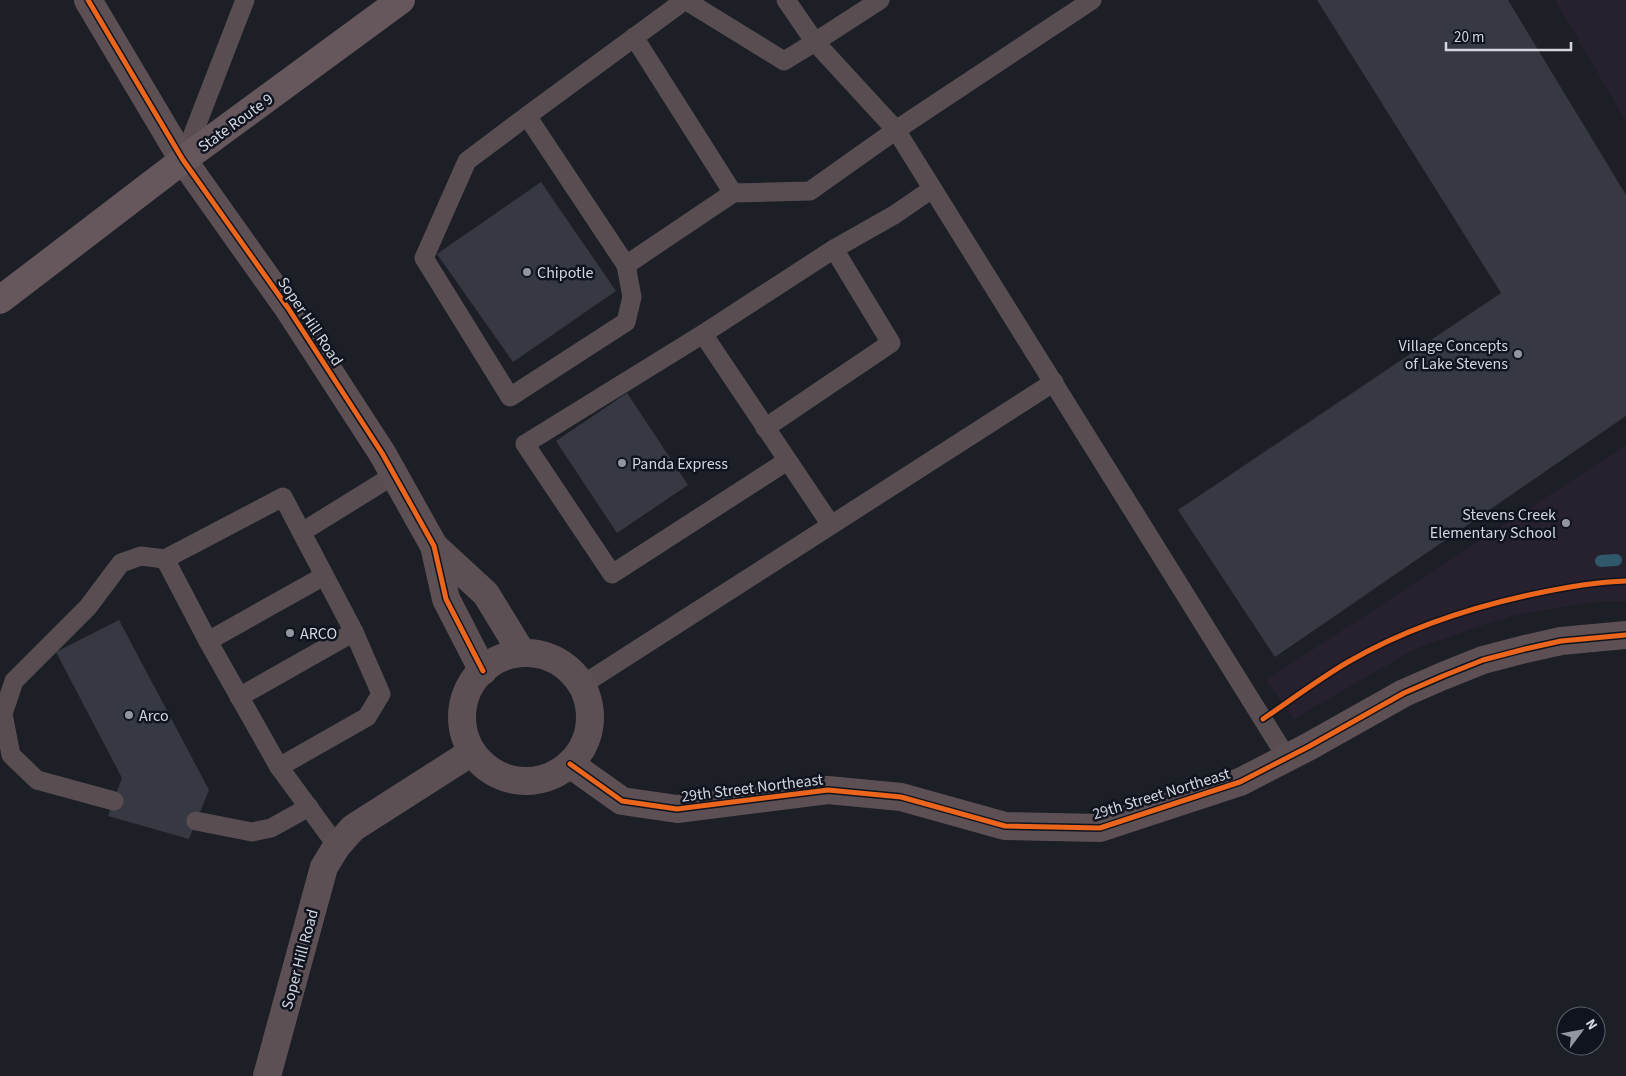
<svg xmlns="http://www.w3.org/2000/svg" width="1626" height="1076" font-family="'Source Sans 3',sans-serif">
<rect width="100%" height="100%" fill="#1c1f26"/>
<g fill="#27202e">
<polygon points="1555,0 1626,0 1626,121"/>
<polygon points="1626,445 1626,601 1583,603 1513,616 1480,626 1413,650 1294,719 1266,680"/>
</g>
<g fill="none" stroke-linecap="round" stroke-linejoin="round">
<polyline stroke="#2f586a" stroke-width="12" points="1601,561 1616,560"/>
</g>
<g fill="#363942">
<polygon points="1317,0 1508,0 1626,195 1626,416 1275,657 1178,510 1501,293"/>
<polygon points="541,182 616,291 513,362 437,254"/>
<polygon points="627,393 688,485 617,533 556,441"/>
<polygon points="119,620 209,790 189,839 108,816 122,778 56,652"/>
</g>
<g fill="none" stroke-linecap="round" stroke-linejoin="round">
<g stroke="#584e52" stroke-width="19">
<polygon points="685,0 784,61 815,42 896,130 810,191 733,193 626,265 527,116"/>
<polyline points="786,0 815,42 880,0"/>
<polyline points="1092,0 896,130 1287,758"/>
<polyline points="634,37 733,193"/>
<polyline points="527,116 467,161 424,258 510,397 626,322 632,297 626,265"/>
<polyline points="183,160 245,0"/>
<polyline points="703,334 831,525"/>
<polyline points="765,428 891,343 834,249"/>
<polyline points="787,461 612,574 525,444 703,334 834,249 894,215 932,189"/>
<polyline points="302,532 394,475"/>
<polyline points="165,559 208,641 279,767 337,846"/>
<polyline points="208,641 324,576"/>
<polyline points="582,685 1054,382"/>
<polyline points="239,697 354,632"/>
<polyline points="114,801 37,780 11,755 3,714 14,681 88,607 121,563 141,556 165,559 283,497 354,632 381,694 367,717 279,767"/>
<polyline points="196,821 252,832 271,828 309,807"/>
</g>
<g stroke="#5d5054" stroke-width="28">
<polyline points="88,0 183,160 288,308 382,453 434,546 446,599 483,671"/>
<polyline points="434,546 486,594 522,653"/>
<circle cx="526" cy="717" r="64"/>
<polyline points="570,764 622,801 677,809 828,790 901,797 1005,826 1100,828 1240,782 1308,747 1404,693 1443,676 1483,660 1525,649 1561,641 1626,635"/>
<polyline points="267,1076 324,867 337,846 353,828 472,752"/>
</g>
<polyline stroke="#66575c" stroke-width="28" points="0,300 183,160 401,0"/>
<defs>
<g id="cycleway">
<polyline points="88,0 183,160 288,308 382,453 434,546 446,599 483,671"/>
<path d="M1263,719C1291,700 1319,679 1348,662C1405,629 1465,609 1529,595C1561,588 1593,582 1626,581"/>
<polyline points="570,764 622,801 677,809 828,790 901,797 1005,826 1100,828 1240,782 1308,747 1404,693 1443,676 1483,660 1525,649 1561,641 1626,635"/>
</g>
</defs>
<use href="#cycleway" stroke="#10141f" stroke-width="8"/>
<use href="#cycleway" stroke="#eb651d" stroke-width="5"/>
</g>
<g fill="#93969e" stroke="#10141f" stroke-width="2">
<circle cx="527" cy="272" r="5"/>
<circle cx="1518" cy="354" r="5"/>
<circle cx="622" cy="463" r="5"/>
<circle cx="1566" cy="523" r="5"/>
<circle cx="290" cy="633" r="5"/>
<circle cx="129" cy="715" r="5"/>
</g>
<g text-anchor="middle" stroke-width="5" stroke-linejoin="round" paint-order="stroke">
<g font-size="16" fill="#d3d6df" stroke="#10141f">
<text transform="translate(235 122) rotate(-36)" y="6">State Route 9</text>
<text transform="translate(311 321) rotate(56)" y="6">Soper Hill Road</text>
<text transform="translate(752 787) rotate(-7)" y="6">29th Street Northeast</text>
<text transform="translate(1161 793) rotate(-17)" y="6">29th Street Northeast</text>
<text transform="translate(299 959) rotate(-75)" y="6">Soper Hill Road</text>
</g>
<g font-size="16" fill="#d3d6df" stroke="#10141f" text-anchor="start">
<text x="537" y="278">Chipotle</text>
<text x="1508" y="351" text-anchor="end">Village Concepts<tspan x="1508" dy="18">of Lake Stevens</tspan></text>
<text x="632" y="469">Panda Express</text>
<text x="1556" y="520" text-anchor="end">Stevens Creek<tspan x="1556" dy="18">Elementary School</tspan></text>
<text x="300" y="639">ARCO</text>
<text x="139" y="721">Arco</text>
</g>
</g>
<g transform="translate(1581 1031) rotate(58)"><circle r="24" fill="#10141f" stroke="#5e626c"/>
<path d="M0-4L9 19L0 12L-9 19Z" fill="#93969e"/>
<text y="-8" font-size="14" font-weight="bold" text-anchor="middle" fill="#d3d6df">N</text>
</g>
<path d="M1446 42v8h125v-8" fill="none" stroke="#d3d6df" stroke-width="2.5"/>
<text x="1454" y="42" font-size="15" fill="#d3d6df" stroke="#10141f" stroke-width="4" paint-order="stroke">20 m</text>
</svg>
